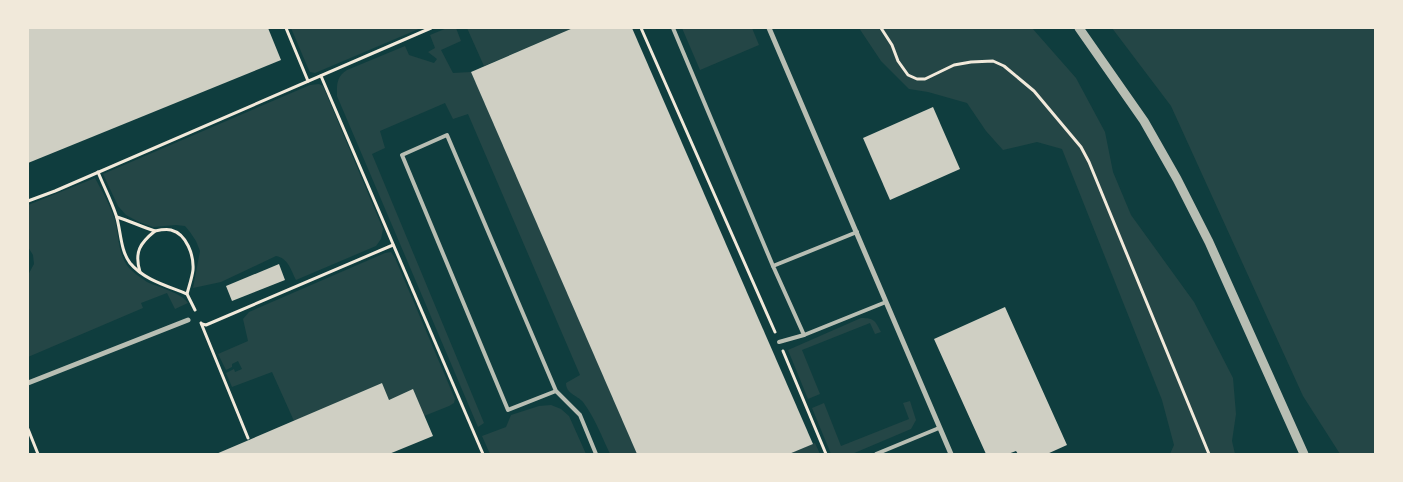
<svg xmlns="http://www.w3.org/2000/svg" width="1403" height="482" font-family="Overpass,sans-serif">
<rect width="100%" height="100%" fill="#0f3d3e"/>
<g fill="#244646">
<polygon points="291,28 421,28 315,73 310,72 308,68"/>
<path d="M447,28H456L461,41L441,50L453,73L471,72L637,454H610C602,437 595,418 583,402C577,395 566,394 566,383L580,375L468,114L453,119L445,103L380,131L385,148L372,154L484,423L478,427L337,96C337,85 336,77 347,70L405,46L409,55L434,63L437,59L428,52L435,48L430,35Z"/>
<polygon points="467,28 573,28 484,66"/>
<polygon points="682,28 752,28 759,45 700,70"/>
<polygon points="859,28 1032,28 1076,78 1105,132 1113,172 1131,215 1194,302 1233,378 1236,414 1232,441 1235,454 1170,454 1174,445 1162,400 1062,149 1037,142 1003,150 986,131 967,103 928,92 909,89 881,61"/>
<polygon points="1112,28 1375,28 1375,454 1340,454 1303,396 1171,106"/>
<path d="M319,84L323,86L383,229L381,239L376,246L296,280C291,270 288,258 276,256L221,282L193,288L200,251L196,241L190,232L185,226L176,225L153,227L139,222L126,215L118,206L103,174L310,85Z"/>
<path d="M95,178C102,191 110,205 115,220C119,236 118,255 129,268C134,273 141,278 147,282C158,287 182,293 188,303L175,309L167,293L141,303L143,308L28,357V275L34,264L33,255L28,247V205Z"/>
<polygon points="391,252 395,258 455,399 454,403 449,406 424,416 413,390 389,400 382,383 294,421 272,372 232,387 226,373 234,369 235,372 242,369 238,361 232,364 232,367 226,370 218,354 248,341 243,319 249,312 385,253"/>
<path d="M861,318C875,318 875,321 881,332L875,334L870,323L802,350L820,394L808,399L788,350Z"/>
<polygon points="910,401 916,420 911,429 852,454 831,454 812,408 824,403 841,446 909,419 903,403"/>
<polygon points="551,405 561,409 569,416 586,454 490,454 482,436 506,427 511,415 539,406"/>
<polygon points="815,443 820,454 789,454"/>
</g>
<g fill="#cfcfc3">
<polygon points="28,28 268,28 281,60 28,163"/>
<polygon points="573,28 632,28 813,444 789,454 637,454 471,72"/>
<polygon points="933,107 960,169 890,200 863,138"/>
<polygon points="279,264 285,280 232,301 226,286"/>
<polygon points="1005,307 1067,445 1047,454 1018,454 1016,451 1008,454 986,454 934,339"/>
<polygon points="382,383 389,400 413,389 433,436 389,454 216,454"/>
</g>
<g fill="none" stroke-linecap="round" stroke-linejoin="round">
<g stroke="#f1e9da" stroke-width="3">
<polyline points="286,28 308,81"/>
<polyline points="641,28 775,332"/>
<polyline points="881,28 892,45 898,61 908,75 917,79 925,79 954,65 971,62 993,61 1004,66 1034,91 1081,147 1089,162 1209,454"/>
<polyline points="321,76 483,454"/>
<path d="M98,172C104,187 111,200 116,215C121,230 120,250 130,263C144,280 168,286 187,294L195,310"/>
<polyline points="28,201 55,191 431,28"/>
<path d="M117,217C130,221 142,227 155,231"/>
<path d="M140,272C134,252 140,243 155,231C160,230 166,229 171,230C187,234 194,256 193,270C192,278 189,286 187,294"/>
<polyline points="201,323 248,438"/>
<polyline points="202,324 206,325 393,245"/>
<polyline points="783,351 826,454"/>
<polyline points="28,429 38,454"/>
</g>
<g stroke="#b8beb3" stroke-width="4">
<polyline points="673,28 773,266"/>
<polyline points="804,335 773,266 857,232"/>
<polyline points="779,342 804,335 886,302"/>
<polyline points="556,391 508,410 402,155 447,135 556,391 580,415 596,454"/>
<polyline points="876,454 939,428"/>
</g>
<g stroke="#b8beb3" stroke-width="5">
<polyline points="769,28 951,454"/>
<polyline points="28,383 188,320"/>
</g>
<polyline stroke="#b8beb3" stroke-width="9" points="1079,28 1144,121 1177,179 1209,242 1304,454"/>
</g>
<rect width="1403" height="482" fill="none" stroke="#f1e9da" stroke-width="58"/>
</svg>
